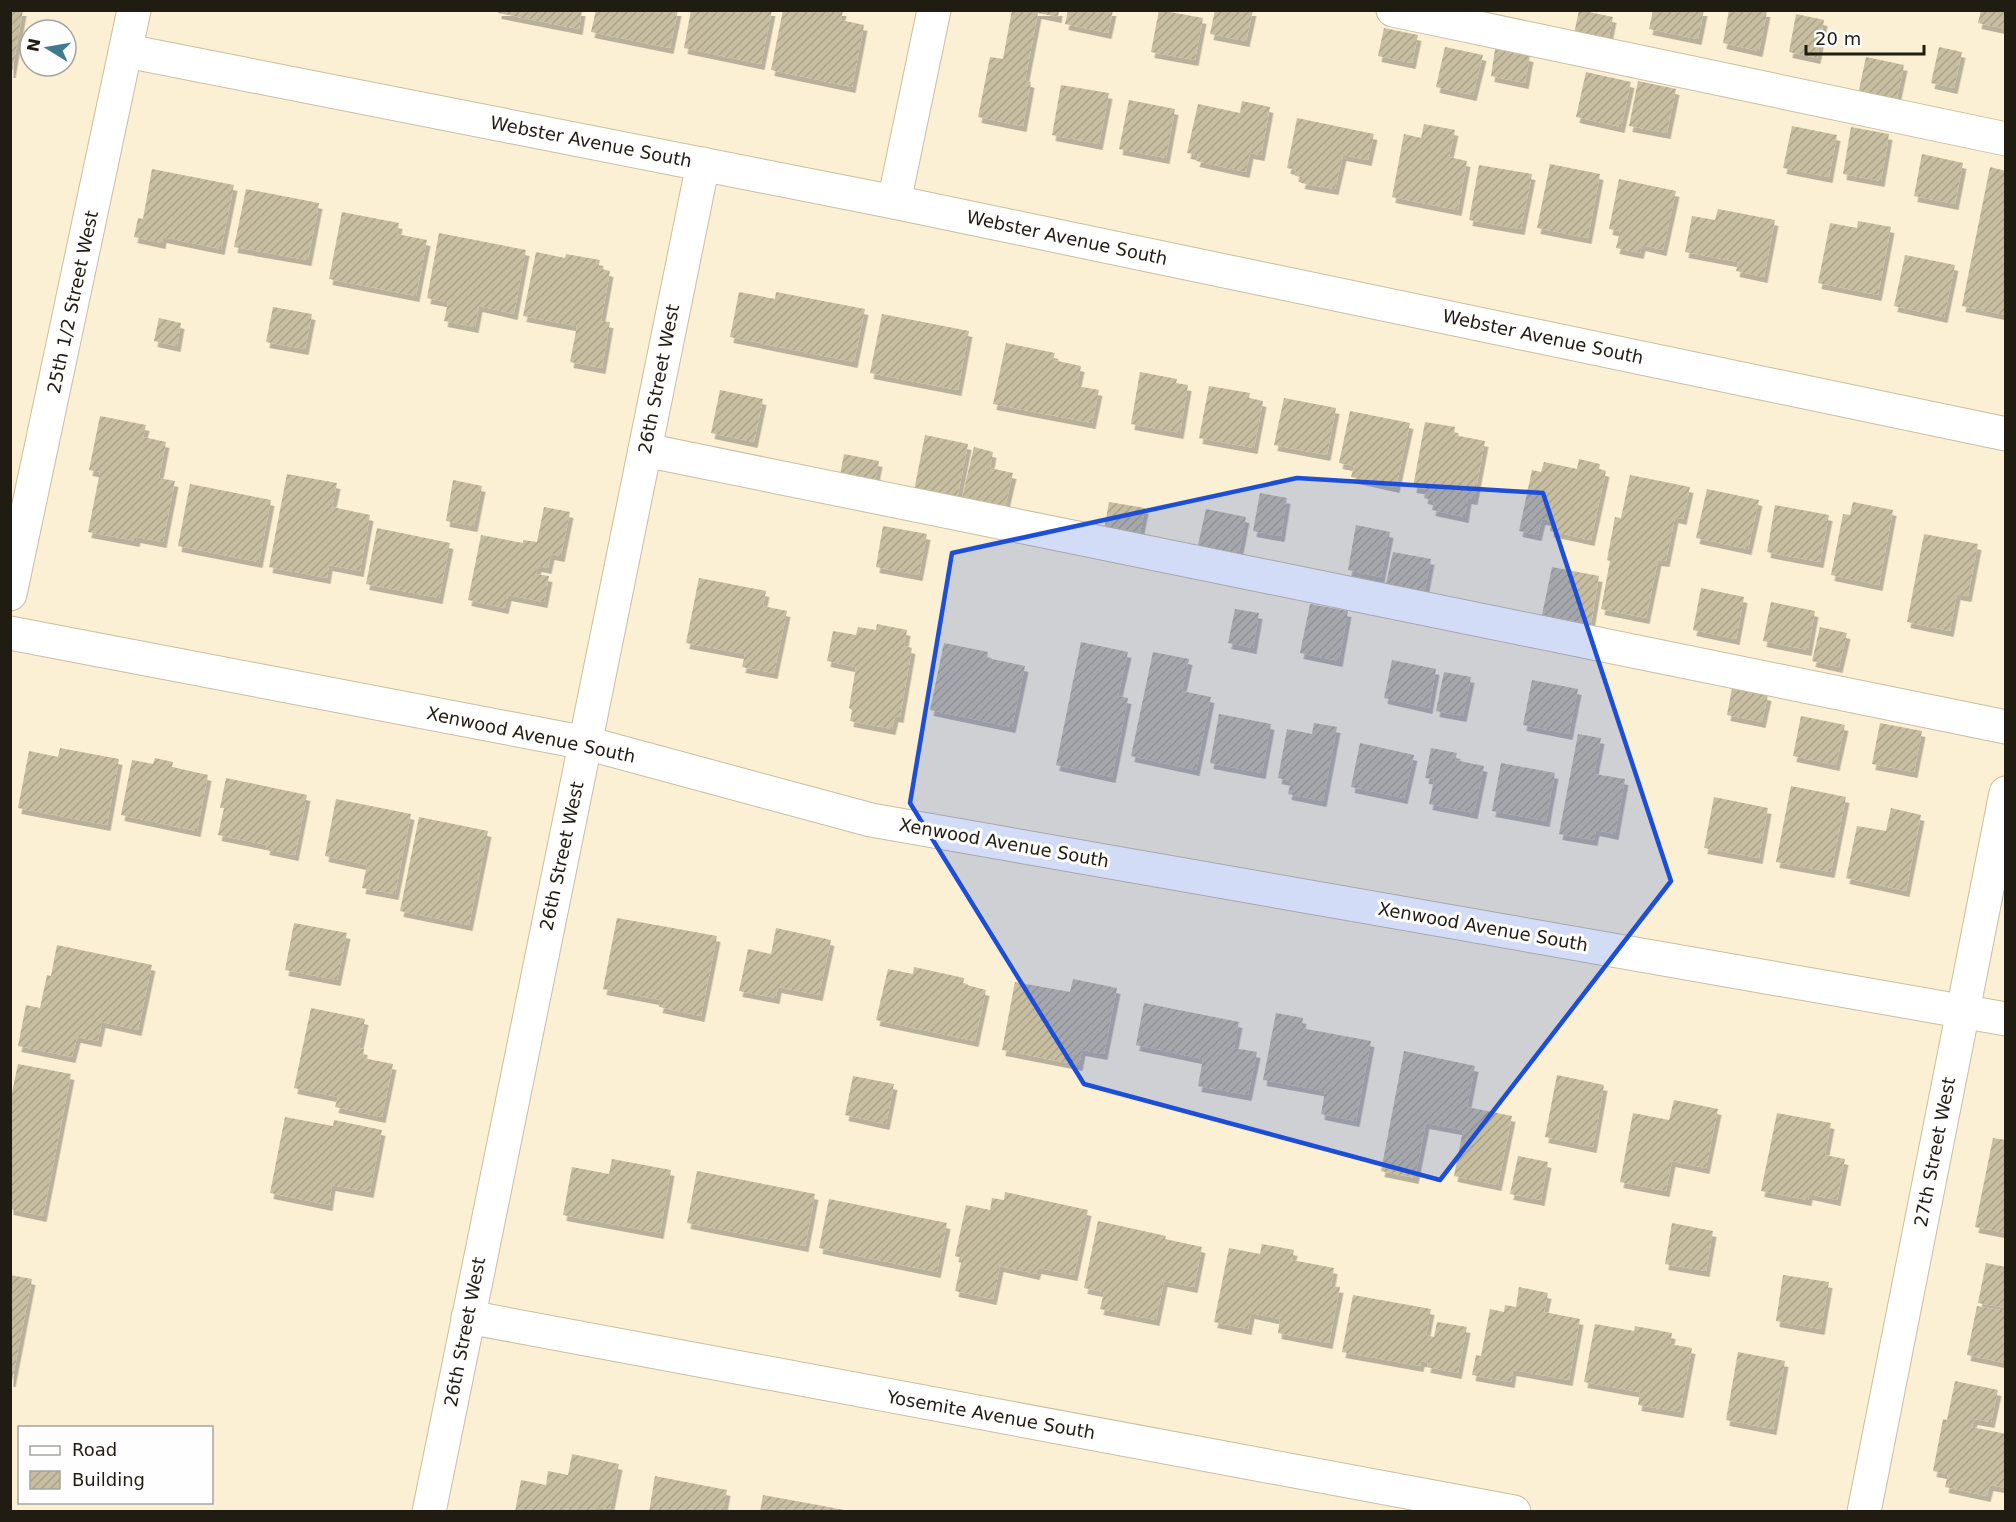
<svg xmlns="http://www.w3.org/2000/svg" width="2016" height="1522" font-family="'DejaVu Sans',sans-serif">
<defs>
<pattern id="building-hatch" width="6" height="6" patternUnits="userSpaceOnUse" patternTransform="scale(1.5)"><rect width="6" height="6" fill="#c7bda1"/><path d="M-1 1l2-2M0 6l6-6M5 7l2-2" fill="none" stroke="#aba28a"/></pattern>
<filter id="shadow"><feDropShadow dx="3.5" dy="6" stdDeviation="0" flood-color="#0004"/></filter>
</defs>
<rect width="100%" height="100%" fill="#fbf0d3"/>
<g fill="url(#building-hatch)" filter="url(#shadow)">
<polygon points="10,10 23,10 12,72 10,72"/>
<polygon points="498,10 582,10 579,29 498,13"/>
<polygon points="596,10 678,10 670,48 591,32"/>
<polygon points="691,10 772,10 761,64 684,48"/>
<polygon points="783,10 815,12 815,10 843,10 841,20 864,25 852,87 771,70"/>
<polygon points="1012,10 1059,10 1058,17 1038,13 1025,80 1031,82 1023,126 978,117 990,57 1003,59"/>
<polygon points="1068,10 1113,10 1108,33 1065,24"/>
<polygon points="1159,10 1203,18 1195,60 1151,52"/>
<polygon points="1215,10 1253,10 1246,41 1210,34"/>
<polygon points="1579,10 1613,17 1607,46 1573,39"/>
<polygon points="1653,10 1704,10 1698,39 1649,29"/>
<polygon points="1729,10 1767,11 1759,51 1723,43"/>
<polygon points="1981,10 2006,10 2006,29 1978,23"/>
<polygon points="1796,14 1824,20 1817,58 1789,52"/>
<polygon points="1384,28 1418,35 1412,63 1378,56"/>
<polygon points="1445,47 1483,55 1473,95 1436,87"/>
<polygon points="1939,47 1962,52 1954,88 1931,83"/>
<polygon points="1495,49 1530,56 1525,83 1491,76"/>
<polygon points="1866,57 1904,65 1895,107 1857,99"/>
<polygon points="1586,72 1631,82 1621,127 1576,117"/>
<polygon points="1638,81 1676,89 1667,133 1629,126"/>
<polygon points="1061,85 1109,93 1099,144 1052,135"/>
<polygon points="1129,100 1175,109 1166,158 1119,149"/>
<polygon points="1242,101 1270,107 1261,155 1250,153 1246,172 1196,161 1198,155 1187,153 1198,104 1240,113"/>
<polygon points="1297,118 1374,134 1368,160 1343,155 1335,189 1301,183 1303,177 1295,176 1296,170 1287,168"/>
<polygon points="1424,124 1455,130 1449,157 1467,161 1458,210 1392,197 1404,134 1421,138"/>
<polygon points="1792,126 1837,135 1829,177 1783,168"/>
<polygon points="1851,127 1889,134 1881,181 1843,174"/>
<polygon points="1922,154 1963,163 1955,204 1914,196"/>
<polygon points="1550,164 1600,174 1588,238 1537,228"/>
<polygon points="1479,165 1532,174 1521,229 1469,220"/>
<polygon points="1990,167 2006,171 2006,315 1962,306"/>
<polygon points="152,169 234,185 221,249 163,237 162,243 134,237 138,218 143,219"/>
<polygon points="1619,179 1676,191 1663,250 1642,245 1640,253 1616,248 1620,231 1609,229"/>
<polygon points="246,189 319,203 308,260 234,247"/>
<polygon points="1718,209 1775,220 1764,277 1736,271 1738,262 1685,252 1692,216 1715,220"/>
<polygon points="342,212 399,223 397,234 427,240 416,296 329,279"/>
<polygon points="1858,221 1891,227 1878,295 1818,283 1830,223 1857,228"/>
<polygon points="439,233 526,250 514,314 479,306 475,327 444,321 448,302 427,298"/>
<polygon points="536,252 565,258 566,254 600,260 598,268 610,271 601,321 610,322 602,368 570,362 577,326 523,316"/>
<polygon points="1905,255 1955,265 1944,317 1894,306"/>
<polygon points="739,292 775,299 776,292 865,309 854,362 730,337"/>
<polygon points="273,307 312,314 305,349 266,342"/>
<polygon points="882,314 969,331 958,390 870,373"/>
<polygon points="159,318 181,323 177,346 154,341"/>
<polygon points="1006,343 1055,353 1053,360 1081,366 1077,386 1099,390 1092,423 993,404"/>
<polygon points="1140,372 1177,379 1176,383 1188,385 1180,433 1131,424"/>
<polygon points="1209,386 1250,393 1249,398 1263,401 1254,448 1199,438"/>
<polygon points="720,390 763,399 754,442 711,433"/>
<polygon points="1284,398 1336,408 1327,455 1274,445"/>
<polygon points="1350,411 1410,423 1396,487 1351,477 1354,466 1339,463"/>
<polygon points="100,416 146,425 143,437 166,442 159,478 175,481 163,542 137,537 136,541 88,532 100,472 89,470"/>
<polygon points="1425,422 1455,427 1454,435 1485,441 1474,499 1468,498 1465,517 1432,510 1434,500 1424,498 1426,489 1413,487"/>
<polygon points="925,435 968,444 956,505 913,496"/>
<polygon points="974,447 993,452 990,468 1013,473 1003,516 960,506"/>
<polygon points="844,454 879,461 874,487 839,480"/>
<polygon points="1579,459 1600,464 1599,469 1606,471 1591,540 1550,531 1552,521 1542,519 1538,535 1519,531 1532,470 1541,472 1544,462 1577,469"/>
<polygon points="287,474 337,483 332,507 370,515 360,571 329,565 327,578 269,567"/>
<polygon points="1630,475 1690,487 1683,519 1675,517 1666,561 1658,560 1646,618 1601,609 1610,561 1607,560 1615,517 1621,518"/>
<polygon points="453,480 482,486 474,526 446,521"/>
<polygon points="190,484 271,500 259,562 178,546"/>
<polygon points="1707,489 1759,500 1748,549 1696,538"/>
<polygon points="1260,493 1287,498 1281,536 1253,531"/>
<polygon points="1109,502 1145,508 1138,543 1103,536"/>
<polygon points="1853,502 1893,510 1879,585 1831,575 1843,514 1850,515"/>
<polygon points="1775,505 1829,515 1820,562 1767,552"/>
<polygon points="544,507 570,512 561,556 551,554 548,568 538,566 536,574 549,576 544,602 508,595 505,608 468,600 481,535 523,543 523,540 537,542"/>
<polygon points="1206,509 1246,517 1237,563 1196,554"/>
<polygon points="1356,525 1390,532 1381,577 1348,570"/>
<polygon points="883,526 927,534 919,575 876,567"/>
<polygon points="377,528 450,543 439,598 366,584"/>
<polygon points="1924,534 1978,544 1968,596 1957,594 1950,631 1907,622"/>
<polygon points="1393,552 1431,559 1423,601 1384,593"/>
<polygon points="1552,567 1599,576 1591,624 1542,615"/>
<polygon points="699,578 766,591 763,606 787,611 774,673 742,667 745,654 686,643"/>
<polygon points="1701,588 1744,597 1736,639 1693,630"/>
<polygon points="1771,602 1815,611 1808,650 1763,641"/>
<polygon points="1310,604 1348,611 1339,661 1300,653"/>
<polygon points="1235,609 1259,613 1253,648 1228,643"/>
<polygon points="877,624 907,630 904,646 912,648 900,717 895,716 892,729 850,721 852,710 849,708 856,667 827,661 833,631 856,635 858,627 876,630"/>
<polygon points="1820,627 1847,633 1839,667 1812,661"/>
<polygon points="1081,642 1128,652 1118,696 1128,698 1112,777 1056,765"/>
<polygon points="944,643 988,652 987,658 1025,666 1012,727 930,710"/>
<polygon points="1153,652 1189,659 1182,691 1211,697 1196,770 1131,756"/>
<polygon points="1392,660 1436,669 1429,708 1384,698"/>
<polygon points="1444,672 1471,677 1463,716 1436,711"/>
<polygon points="1532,680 1578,689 1569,734 1523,725"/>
<polygon points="1732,688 1768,695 1762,722 1727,715"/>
<polygon points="1219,714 1271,724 1262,773 1210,763"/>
<polygon points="1801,716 1845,725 1836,765 1793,756"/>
<polygon points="1314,723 1337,727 1323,801 1288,794 1291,781 1278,778 1287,729 1312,734"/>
<polygon points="1880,723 1922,731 1914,772 1872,764"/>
<polygon points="1578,734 1601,738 1594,774 1625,779 1615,834 1596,830 1594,840 1559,834"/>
<polygon points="1360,743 1414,755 1404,798 1351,787"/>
<polygon points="60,748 119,759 107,825 18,808 29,751 58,757"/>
<polygon points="1431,748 1457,753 1455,760 1484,766 1474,813 1429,804 1434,779 1425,778"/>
<polygon points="155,758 173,762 172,767 208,775 197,831 121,815 132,760 153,764"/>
<polygon points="1501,763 1555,773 1546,821 1492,811"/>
<polygon points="226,778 307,795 295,855 266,849 267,845 218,835 224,808 220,808"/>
<polygon points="1791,786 1846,797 1831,872 1776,862"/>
<polygon points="1714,797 1768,808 1759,858 1704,848"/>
<polygon points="336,799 411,814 395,894 362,888 367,865 325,856"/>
<polygon points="1891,808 1921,815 1906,891 1846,878 1857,826 1886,831"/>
<polygon points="419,817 488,831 469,925 400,911"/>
<polygon points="617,918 717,936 701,1016 659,1007 661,1000 603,989"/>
<polygon points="294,923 347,933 337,980 285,970"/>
<polygon points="776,928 831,940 819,995 778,987 776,998 739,991 748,949 771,954"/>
<polygon points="57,945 152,965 138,1030 102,1022 98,1041 77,1037 72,1057 18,1046 26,1005 40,1008 47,975 51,976"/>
<polygon points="914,967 964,978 963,984 986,990 975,1041 876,1020 888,969 913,974"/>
<polygon points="1073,979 1117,988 1104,1054 1082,1050 1079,1065 1002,1050 1015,982 1070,992"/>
<polygon points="1144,1003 1239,1022 1234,1048 1257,1052 1248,1095 1198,1086 1203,1059 1136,1045"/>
<polygon points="311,1008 365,1019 359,1048 364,1049 363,1058 393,1064 382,1117 335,1107 338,1097 294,1088"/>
<polygon points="1276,1013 1303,1018 1301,1028 1371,1041 1356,1121 1321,1114 1325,1091 1263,1080"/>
<polygon points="1404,1051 1475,1066 1467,1107 1512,1116 1498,1185 1454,1176 1463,1130 1426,1123 1415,1178 1381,1171"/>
<polygon points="18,1064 71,1074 43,1216 10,1209 10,1102"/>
<polygon points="1557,1075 1604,1085 1593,1147 1545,1137"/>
<polygon points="853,1076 894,1084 886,1124 845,1115"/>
<polygon points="1674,1100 1718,1109 1706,1168 1672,1161 1666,1191 1620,1182 1633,1113 1669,1120"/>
<polygon points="1777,1113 1831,1123 1825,1155 1845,1159 1837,1200 1809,1194 1808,1200 1761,1191"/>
<polygon points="285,1117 333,1126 334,1120 382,1130 370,1192 332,1185 329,1205 270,1193"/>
<polygon points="1993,1138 2006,1140 2006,1233 1975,1227"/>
<polygon points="1518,1156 1548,1162 1541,1200 1510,1194"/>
<polygon points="612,1159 671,1170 660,1233 563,1215 572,1167 609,1174"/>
<polygon points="697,1171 815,1194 805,1246 687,1223"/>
<polygon points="1005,1192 1088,1210 1074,1275 1038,1268 1036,1274 1000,1266 993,1299 955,1291 962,1258 955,1256 966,1205 990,1210 992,1198 1004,1200"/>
<polygon points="829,1199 947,1223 937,1272 819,1248"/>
<polygon points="1098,1221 1166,1236 1165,1239 1202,1247 1194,1287 1164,1281 1156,1320 1100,1309 1104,1292 1084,1288"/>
<polygon points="1672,1223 1713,1231 1706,1271 1665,1264"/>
<polygon points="1262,1244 1294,1250 1292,1260 1334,1268 1331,1286 1340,1287 1329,1343 1278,1333 1280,1319 1251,1313 1248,1329 1214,1322 1229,1248 1260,1254"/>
<polygon points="1986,1263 2006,1267 2006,1308 1978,1303"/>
<polygon points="10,1275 32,1279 12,1381 10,1381"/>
<polygon points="1783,1275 1829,1282 1821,1329 1776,1321"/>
<polygon points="1519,1287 1548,1293 1544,1312 1580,1319 1569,1380 1513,1370 1511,1382 1472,1375 1476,1355 1481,1356 1490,1309 1504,1312 1505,1305 1516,1307"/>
<polygon points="1353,1295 1431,1309 1426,1335 1434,1337 1437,1322 1467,1327 1458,1373 1427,1367 1428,1362 1421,1361 1420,1366 1342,1352"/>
<polygon points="1977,1306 2006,1311 2006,1363 1967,1355"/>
<polygon points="1595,1324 1634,1331 1635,1326 1672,1333 1670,1344 1692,1348 1680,1412 1638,1405 1640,1392 1584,1382"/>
<polygon points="1738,1352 1785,1361 1773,1429 1726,1420"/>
<polygon points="1955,1381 1998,1390 1991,1422 1974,1419 1972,1427 2006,1434 2006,1488 1990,1485 1987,1496 1945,1487 1948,1474 1933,1471 1943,1419 1947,1420"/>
<polygon points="572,1454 619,1464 610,1509 596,1507 595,1512 515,1512 521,1480 546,1485 548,1471 568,1475"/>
<polygon points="655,1476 727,1490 723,1512 649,1512"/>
<polygon points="763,1495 845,1510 845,1512 760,1512"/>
</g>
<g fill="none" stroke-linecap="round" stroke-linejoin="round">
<defs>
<g id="minor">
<polyline points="1393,10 2006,139"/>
<polyline points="127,51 894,202 2006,434"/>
<polyline points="894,202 934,10"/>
<polyline points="645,450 2006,727"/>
<polyline points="10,594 134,10"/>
<polyline points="10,633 586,743 871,820 2006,1019"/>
<polyline points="468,1317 1514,1512"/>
<polyline points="429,1512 703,164"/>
<polyline points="1864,1512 2006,793"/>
</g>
</defs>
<use href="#minor" stroke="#c9bea2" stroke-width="35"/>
<use href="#minor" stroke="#fff" stroke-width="33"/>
</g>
<path fill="#1d4ed8" fill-opacity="0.2" stroke="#1d4ed8" stroke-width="4.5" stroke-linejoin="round" d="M1297,478L1543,493L1671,881L1440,1180L1084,1084L910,803L952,553Z"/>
<g text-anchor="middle" stroke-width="6" stroke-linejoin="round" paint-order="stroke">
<g font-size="18" fill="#201c12" stroke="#fefefe">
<text transform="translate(591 142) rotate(11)" y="6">Webster Avenue South</text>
<text transform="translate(1067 238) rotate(12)" y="6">Webster Avenue South</text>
<text transform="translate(73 302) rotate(-78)" y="6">25th 1/2 Street West</text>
<text transform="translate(1543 337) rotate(12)" y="6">Webster Avenue South</text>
<text transform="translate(659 379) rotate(-79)" y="6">26th Street West</text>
<text transform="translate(531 735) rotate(12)" y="6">Xenwood Avenue South</text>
<text transform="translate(1004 843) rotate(10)" y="6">Xenwood Avenue South</text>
<text transform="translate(562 856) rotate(-78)" y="6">26th Street West</text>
<text transform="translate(1483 927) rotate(10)" y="6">Xenwood Avenue South</text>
<text transform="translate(1935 1152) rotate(-79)" y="6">27th Street West</text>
<text transform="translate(465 1332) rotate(-79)" y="6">26th Street West</text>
<text transform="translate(991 1415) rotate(10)" y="6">Yosemite Avenue South</text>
</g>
</g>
<rect width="2016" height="1522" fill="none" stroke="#201c12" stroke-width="24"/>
<rect x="18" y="1426" width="195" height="78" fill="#fefefe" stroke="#a5a4a0" stroke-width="1.5"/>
<rect x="30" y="1446" width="30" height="9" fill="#ffffff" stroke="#a5a4a0" stroke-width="1.5"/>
<text x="72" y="1456" font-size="18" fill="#201c12">Road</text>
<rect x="30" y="1471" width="30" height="18" fill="url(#building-hatch)" stroke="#a5a4a0" stroke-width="1.5"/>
<text x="72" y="1486" font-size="18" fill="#201c12">Building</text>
<g transform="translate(48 48) rotate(281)"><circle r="28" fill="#fefefe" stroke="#a5a4a0" stroke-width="1.5"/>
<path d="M0-4.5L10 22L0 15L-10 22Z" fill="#3e7b91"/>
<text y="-9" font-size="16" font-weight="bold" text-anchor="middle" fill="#201c12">N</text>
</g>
<path d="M1806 45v9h118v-9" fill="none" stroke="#201c12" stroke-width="3"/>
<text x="1815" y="45" font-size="18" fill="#201c12" stroke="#fefefe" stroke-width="4.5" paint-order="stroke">20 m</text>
</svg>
